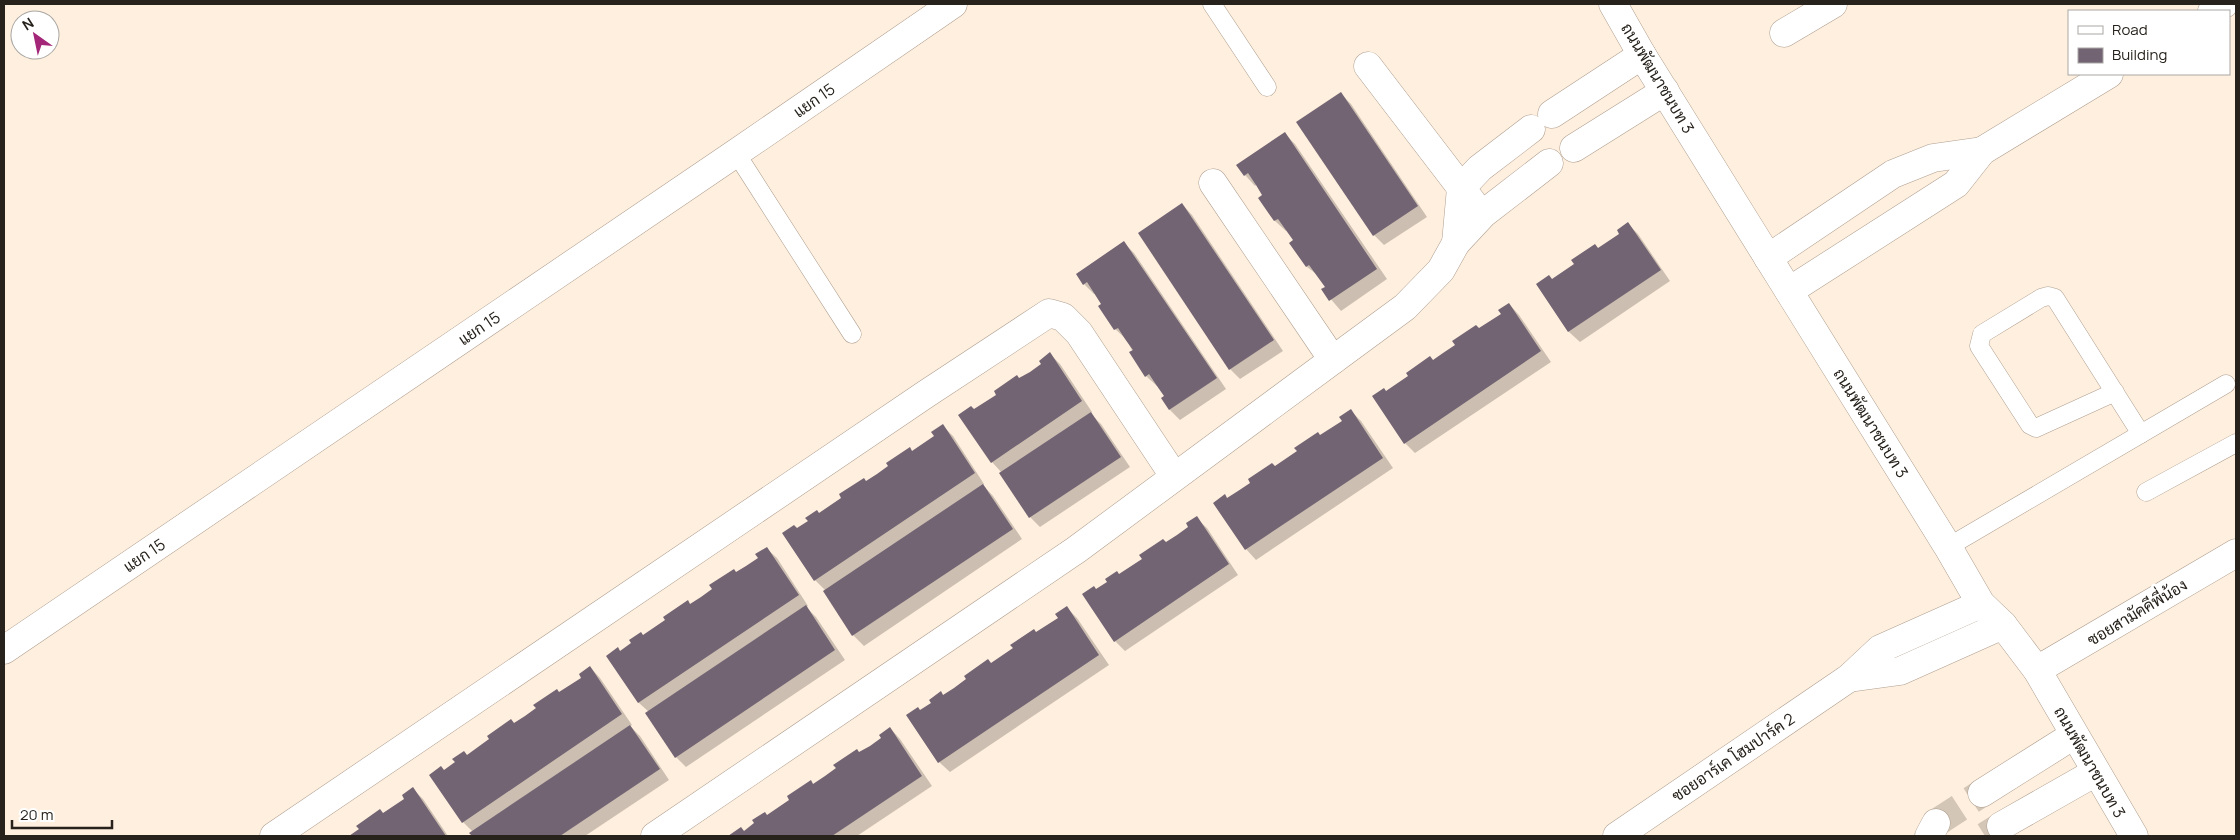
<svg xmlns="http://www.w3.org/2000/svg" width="2240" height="840" font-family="Manrope,Sarabun,sans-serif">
<rect width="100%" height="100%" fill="#ffefde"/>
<g fill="#0003">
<polygon points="1341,94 1351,104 1427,217 1384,245 1374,235"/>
<polygon points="1285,134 1295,144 1387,279 1341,311 1323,290 1327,287 1319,276 1307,267 1291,244 1295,241 1287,230 1286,231 1275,221 1260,198 1264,196 1257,184 1255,186 1245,175"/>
<polygon points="1182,204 1192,215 1283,351 1240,379 1230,369"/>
<polygon points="1628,224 1638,234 1670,281 1580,342 1569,332 1538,284 1552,280 1621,234"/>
<polygon points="1124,243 1134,253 1226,389 1180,420 1170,410 1166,397 1158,385 1157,386 1146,376 1126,339 1115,329 1096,293 1094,294 1084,284"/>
<polygon points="1509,304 1519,315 1551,362 1415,453 1405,443 1387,392 1502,315"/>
<polygon points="1050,354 1060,364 1092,412 1090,413 1101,424 1130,467 1040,527 1030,517 1002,473 992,462 974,411 1043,365"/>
<polygon points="1351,411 1361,421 1393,468 1256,560 1246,549 1215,503 1228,499 1344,422"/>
<polygon points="943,426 953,436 984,484 983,485 993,496 1022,539 864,646 853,635 826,591 815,580 784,534 797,530 936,437"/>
<polygon points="1196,518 1207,528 1238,575 1125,651 1115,641 1097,590 1190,527"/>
<polygon points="766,548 777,558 808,606 806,607 816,617 845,660 686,767 676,757 649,712 639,703 607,656 618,649 621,652 760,559"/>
<polygon points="1067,608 1077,618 1109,665 950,772 939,762 921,711 933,703 941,693 944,696 1060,618"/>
<polygon points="590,667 600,678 632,725 630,726 640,736 669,780 585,836 473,836 471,833 473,832 463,822 444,771 583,678"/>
<polygon points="890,728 900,739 932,786 857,836 732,836 744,832 791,800 811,782 814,785 883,739"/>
<polygon points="413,789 423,799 448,836 351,836 406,799"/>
</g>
<g fill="#726473">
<polygon points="1341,92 1418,206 1373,236 1296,122"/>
<polygon points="1285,132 1377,269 1329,301 1321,289 1325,287 1309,265 1306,267 1289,243 1293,240 1278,219 1274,221 1258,198 1262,195 1256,185 1248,173 1244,176 1236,165"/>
<polygon points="1182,203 1274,340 1229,370 1138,233"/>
<polygon points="1628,222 1661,270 1568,332 1536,284 1549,275 1552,279 1574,264 1571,260 1595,244 1598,248 1619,234 1617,230"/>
<polygon points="1124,241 1217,378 1169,410 1161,398 1164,396 1157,386 1149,374 1145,377 1129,352 1133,350 1125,339 1118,328 1114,330 1098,306 1101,304 1087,282 1083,285 1076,274"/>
<polygon points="1509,303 1541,351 1404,444 1372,396 1384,388 1386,391 1408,376 1406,373 1430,356 1433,360 1443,353 1455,345 1452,341 1476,325 1479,328 1501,314 1498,310"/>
<polygon points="1050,352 1082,401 991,463 958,415 971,406 974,409 996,395 994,391 1017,375 1019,378 1030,372 1041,364 1039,361"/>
<polygon points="1351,409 1383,458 1245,550 1213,503 1225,494 1227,498 1238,491 1250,483 1248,479 1272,463 1275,466 1297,451 1294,448 1318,432 1320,435 1342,421 1339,417"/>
<polygon points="1091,412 1121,457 1029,518 999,473"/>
<polygon points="943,424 975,473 814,581 782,533 794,525 797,528 808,521 805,518 817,510 819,513 841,498 839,494 864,478 866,481 877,474 888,466 886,463 910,447 912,451 934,436 931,432"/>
<polygon points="983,484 1013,529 852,636 823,591"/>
<polygon points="1197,516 1229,564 1114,642 1082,594 1094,586 1096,589 1107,582 1105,579 1117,571 1119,574 1142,559 1139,555 1163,539 1166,542 1177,535 1188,527 1186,523"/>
<polygon points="767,547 799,595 638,703 606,656 618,647 620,651 631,643 629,640 641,632 643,635 665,620 663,617 688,600 690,604 701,597 712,589 709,585 734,569 736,572 746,566 758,558 755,554"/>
<polygon points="806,605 835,650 675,758 645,713"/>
<polygon points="1067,606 1099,655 938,763 906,715 918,707 920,710 931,703 929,700 941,691 943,695 954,688 966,679 964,676 988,659 991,663 1013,648 1010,645 1034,629 1036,632 1058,618 1055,614"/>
<polygon points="590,666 622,714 462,823 429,775 441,766 444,770 455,762 452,759 464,751 467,755 489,739 487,736 511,719 514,723 525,716 536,708 533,705 557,689 559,692 581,678 579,674"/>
<polygon points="630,725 660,769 560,836 472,836 469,833"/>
<polygon points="890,727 922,776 832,836 728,836 741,827 744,831 754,823 752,820 765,812 767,815 789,800 787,796 811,780 813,784 825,776 836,768 833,765 857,749 859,752 870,746 881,738 879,735"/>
<polygon points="413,787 446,836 349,836 359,829 356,826 380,809 383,813 404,799 402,795"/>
</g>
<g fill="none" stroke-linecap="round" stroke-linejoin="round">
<g stroke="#d4c6b7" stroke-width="28" stroke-dasharray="28 14" stroke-linecap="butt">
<polyline points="1936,823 1982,793"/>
<polyline points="1985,836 2001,826"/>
</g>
<defs>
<g id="lane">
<polyline points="1212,4 1267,87"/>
<polyline points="736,153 852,334"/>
<polyline points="2115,392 2036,428 2030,425 1979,346 1982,334 2041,298 2048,296 2055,298 2141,434"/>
<polyline points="2146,492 2236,443"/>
<polyline points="1948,547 2226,384"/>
</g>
<g id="street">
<polyline points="2212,11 2224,4"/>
<polyline points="1784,33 1833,4"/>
<polyline points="1368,66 1472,202"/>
<polyline points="1552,114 1642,55"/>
<polyline points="1531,129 1480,168 1461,188 1456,243 1483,214 1549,163"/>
<polyline points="1574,148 1665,91"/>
<polyline points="1213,183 1333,360"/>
<polyline points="1768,258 1893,174 1933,158 1982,151"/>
<polyline points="1789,291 1956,184 1982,151 2109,74"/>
<polyline points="4,650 736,153 953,4"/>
<polyline points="2037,670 2236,553"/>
<polyline points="1849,678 1900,671 2003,625"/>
<polyline points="1982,793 2074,735"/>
<polyline points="2001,826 2096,772"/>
<polyline points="274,836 926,394 1049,313 1063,317 1079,333 1174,476"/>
<polyline points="655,836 1076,550 1333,360 1405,307 1441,270 1456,243"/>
<polyline points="1617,836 1849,678 1880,649 1981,604"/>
<polyline points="1929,836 1936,823"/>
</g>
<polyline id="secondary" points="1613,4 1642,55 1948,547 1981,604 2003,625 2037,670 2134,836"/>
</defs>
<use href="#lane" stroke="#af9f90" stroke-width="19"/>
<use href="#street" stroke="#af9f90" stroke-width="29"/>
<use href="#secondary" stroke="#af9f90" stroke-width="29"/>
<use href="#lane" stroke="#fff" stroke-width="18"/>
<use href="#street" stroke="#fff" stroke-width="28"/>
<use href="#secondary" stroke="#fff" stroke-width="28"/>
</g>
<g text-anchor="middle" stroke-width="5" stroke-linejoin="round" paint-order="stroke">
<g font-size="16" fill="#27221c" stroke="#fff">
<text transform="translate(1658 78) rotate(59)" y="6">ถนนพัฒนาชนบท 3</text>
<text transform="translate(814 100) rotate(-35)" y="6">แยก 15</text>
<text transform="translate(479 328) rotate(-34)" y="6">แยก 15</text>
<text transform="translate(1871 423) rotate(58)" y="6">ถนนพัฒนาชนบท 3</text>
<text transform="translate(144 555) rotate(-34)" y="6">แยก 15</text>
<text transform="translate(2137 612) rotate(-31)" y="6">ซอยสามัคคีพี่น้อง</text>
<text transform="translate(1733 757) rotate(-34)" y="6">ซอยอาร์เค โฮมปาร์ค 2</text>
<text transform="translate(2090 762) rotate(60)" y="6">ถนนพัฒนาชนบท 3</text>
</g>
</g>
<rect width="2240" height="840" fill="none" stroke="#27221c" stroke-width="10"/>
<rect x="2068" y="10" width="162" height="65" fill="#ffffff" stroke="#a9a7a4"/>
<rect x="2078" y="26" width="25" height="8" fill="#ffffff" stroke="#a9a7a4"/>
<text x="2112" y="35" font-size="15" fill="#27221c">Road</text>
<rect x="2078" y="48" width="25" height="15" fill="#726473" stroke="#a9a7a4"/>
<text x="2112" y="60" font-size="15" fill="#27221c">Building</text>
<g transform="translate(35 35) rotate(327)"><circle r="24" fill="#ffffff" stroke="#a9a7a4"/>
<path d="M0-4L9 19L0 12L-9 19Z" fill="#a42678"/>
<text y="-8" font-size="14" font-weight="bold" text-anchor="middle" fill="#27221c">N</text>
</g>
<path d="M12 820v8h100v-8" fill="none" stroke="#27221c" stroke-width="2.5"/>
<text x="20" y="820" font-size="15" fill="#27221c" stroke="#ffffff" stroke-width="4" paint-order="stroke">20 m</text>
</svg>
